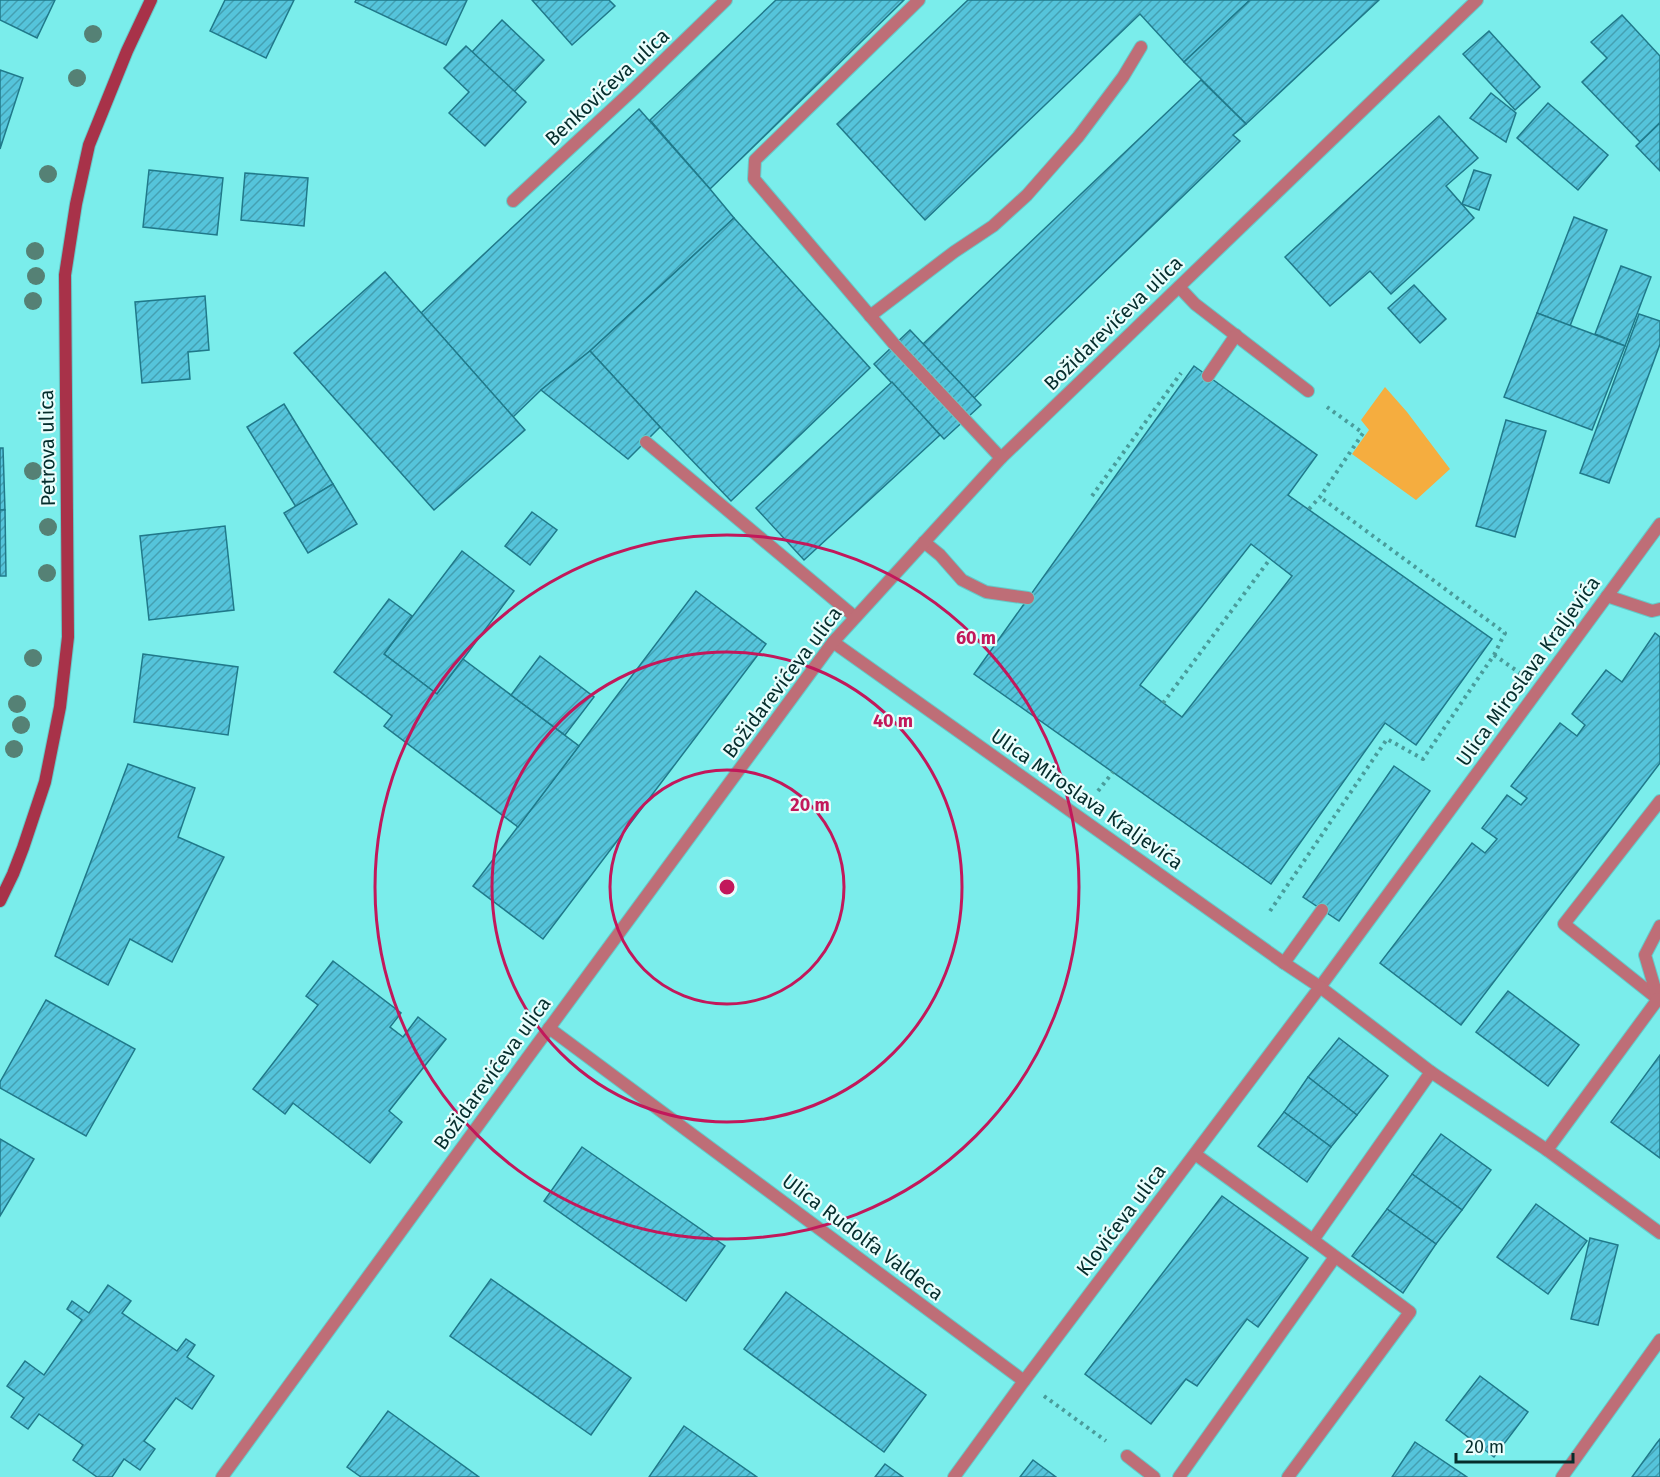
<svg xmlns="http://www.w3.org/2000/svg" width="1660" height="1477" font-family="'Fira Sans',sans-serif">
<defs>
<pattern id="building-hatch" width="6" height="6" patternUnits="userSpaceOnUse" patternTransform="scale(1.5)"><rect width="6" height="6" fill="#55c4db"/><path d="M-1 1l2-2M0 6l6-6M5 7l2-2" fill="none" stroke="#44a0b2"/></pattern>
</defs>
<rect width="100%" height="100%" fill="#7aedeb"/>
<polygon fill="#f5ad3f" points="1385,387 1407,412 1450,469 1416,500 1352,454 1369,430 1361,420"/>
<g fill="url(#building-hatch)" stroke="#20798a" stroke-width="1.5" fill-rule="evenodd">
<polygon points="0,0 55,0 37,38 0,20"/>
<polygon points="225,0 294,0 266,58 210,31"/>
<polygon points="356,0 467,0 446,45 355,2"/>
<polygon points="532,0 609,0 615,6 572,45"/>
<polygon points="776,0 904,0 710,189 650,120"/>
<polygon points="968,0 1250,0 1184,62 1140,14 925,220 837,124"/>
<polygon points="1250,0 1379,0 1246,124 1184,62"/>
<polygon points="1622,15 1660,56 1660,123 1640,142 1582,82 1607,58 1591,42"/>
<polygon points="502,20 544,60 514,92 472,52"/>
<polygon points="1489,31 1540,87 1515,110 1463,54"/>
<polygon points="466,46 526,102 485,146 449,113 469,92 444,68"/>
<polygon points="0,70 23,78 0,149"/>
<polygon points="1201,80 1246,124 1233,135 1240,141 974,398 923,344"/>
<polygon points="1491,93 1516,113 1506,142 1470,118"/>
<polygon points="1548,103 1608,155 1578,190 1517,138"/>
<polygon points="639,109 710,189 734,218 590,351 541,390 513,417 421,313"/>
<polygon points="1439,116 1478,158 1446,186 1474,218 1391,294 1370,271 1330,306 1285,257"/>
<polygon points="1660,123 1660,171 1636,146"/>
<polygon points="149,170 223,178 217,235 143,227"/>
<polygon points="1474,170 1491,175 1479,210 1462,204"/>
<polygon points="245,173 308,178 304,226 241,220"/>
<polygon points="1574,217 1607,230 1570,326 1537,313"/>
<polygon points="734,218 870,368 731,501 660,427 590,351"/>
<polygon points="1621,266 1651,277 1625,346 1595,334"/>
<polygon points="385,272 525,430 434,510 294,353"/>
<polygon points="1414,285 1446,319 1420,343 1388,308"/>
<polygon points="205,296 209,350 188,352 190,379 142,383 135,302"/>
<polygon points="1537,313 1625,346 1592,430 1504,397"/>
<polygon points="1639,314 1660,321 1660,344 1609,483 1580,473"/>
<polygon points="910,330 981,405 944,439 874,364"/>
<polygon points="590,351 660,427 628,459 541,390"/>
<path d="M1194,366L1317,455L1288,495L1492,639L1416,745L1385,723L1271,884L974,674ZM1251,544L1292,576L1182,717L1140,685Z"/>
<polygon points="892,382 940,435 804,560 756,508"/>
<polygon points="284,404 333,484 296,507 247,427"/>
<polygon points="1506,420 1546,431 1515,537 1476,526"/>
<polygon points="0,448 3,448 5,510 0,510"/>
<polygon points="333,484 357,524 308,553 284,513"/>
<polygon points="0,510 5,510 6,576 0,576"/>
<polygon points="532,512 557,530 530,565 505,546"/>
<polygon points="225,526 234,610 149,620 140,536"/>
<polygon points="462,551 514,591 437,694 384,654"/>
<polygon points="696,591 766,644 543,939 473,886"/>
<polygon points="389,599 412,616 384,654 437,694 463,659 579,746 518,827 384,726 392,716 334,672"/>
<polygon points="1655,633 1660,637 1660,763 1461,1025 1380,963 1472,843 1485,853 1497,839 1482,828 1507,795 1521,805 1527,798 1511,786 1560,723 1577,736 1585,725 1572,714 1606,670 1622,682"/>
<polygon points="143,654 238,667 228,735 134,722"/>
<polygon points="540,656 594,697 565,735 511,695"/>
<polygon points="128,764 195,788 178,837 224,857 172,962 130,939 108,985 55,956"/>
<polygon points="1394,766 1430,791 1339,921 1303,897"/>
<polygon points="333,961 401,1013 390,1027 403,1037 418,1017 446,1039 389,1111 402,1122 370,1163 293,1103 285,1114 253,1089 318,1005 306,996"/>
<polygon points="1508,991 1579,1045 1548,1086 1476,1032"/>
<polygon points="46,1000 135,1049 86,1136 0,1088 0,1082"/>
<polygon points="1339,1038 1388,1076 1357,1115 1308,1077"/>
<polygon points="1660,1055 1660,1158 1611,1122"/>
<polygon points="1308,1077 1357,1115 1331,1147 1284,1112"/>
<polygon points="1284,1112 1331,1147 1307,1182 1258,1146"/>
<polygon points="1441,1134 1491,1170 1462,1210 1412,1174"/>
<polygon points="0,1139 34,1159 0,1216"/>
<polygon points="582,1147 725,1246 686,1301 544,1201"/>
<polygon points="1412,1174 1462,1210 1436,1244 1387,1209"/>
<polygon points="1222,1196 1308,1258 1258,1327 1247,1319 1197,1386 1186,1379 1151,1424 1085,1374"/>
<polygon points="1536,1204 1587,1241 1548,1294 1497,1257"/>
<polygon points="1387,1209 1436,1244 1403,1293 1352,1256"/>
<polygon points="1590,1238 1618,1245 1598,1325 1571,1319"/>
<polygon points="491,1279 631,1378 591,1435 450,1336"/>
<polygon points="108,1285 131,1301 122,1313 177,1351 186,1339 195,1345 187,1357 214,1376 192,1409 176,1398 144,1441 155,1449 140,1470 124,1459 112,1477 97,1477 73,1460 83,1445 39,1414 28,1429 11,1417 24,1398 7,1386 25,1361 44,1375 82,1320 67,1309 72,1301 89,1313"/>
<polygon points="786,1292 926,1395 884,1452 744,1349"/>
<polygon points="1480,1376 1528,1412 1494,1457 1446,1420"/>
<polygon points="388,1411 479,1477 361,1477 347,1467"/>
<polygon points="684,1426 757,1477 649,1477"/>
<polygon points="1660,1439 1660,1477 1632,1477 1656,1444"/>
<polygon points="1415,1442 1467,1477 1392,1477"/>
<polygon points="1033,1460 1056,1477 1020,1477"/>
<polygon points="885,1464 903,1477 875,1477"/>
</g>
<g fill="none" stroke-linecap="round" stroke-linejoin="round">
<defs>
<g id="lane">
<polyline points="919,0 755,160 754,179 894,344 1001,458"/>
<polyline points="1179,287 1195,304 1308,391"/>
<polyline points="870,316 954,252 993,226 1027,195 1078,137 1123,77 1141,47"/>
<polyline points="1208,376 1236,335"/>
<polyline points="646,442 855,617"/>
<polyline points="924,542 940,555 962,580 986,592 1028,598"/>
<polyline points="1607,596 1652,611 1660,609"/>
<polyline points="1284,963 1322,910"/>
<polyline points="1320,987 1660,524"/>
<polyline points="1658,999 1564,924 1660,801"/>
<polyline points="1658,999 1645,955 1660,926"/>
<polyline points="1547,1150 1658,999"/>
<polyline points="1195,1154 1313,1240 1431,1072"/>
<polyline points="1127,1456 1154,1477"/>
<polyline points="1179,1477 1335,1257"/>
<polyline points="1288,1477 1410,1312 1313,1240"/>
</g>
<g id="street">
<polyline points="513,201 635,88 726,0"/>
<polyline points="833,642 1284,963 1320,987 1431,1072 1547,1150 1660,1233"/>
<polyline points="549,1028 1024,1381"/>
<polyline points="222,1477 525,1061 833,642 1001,458 1477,0"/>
<polyline points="954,1477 1024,1381 1320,987"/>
<polyline points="1562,1477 1660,1340"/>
</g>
<polyline id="secondary" points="0,901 13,874 23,848 45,782 60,707 68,637 65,275 76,204 89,145 127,51 151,0"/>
</defs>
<use href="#lane" stroke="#65cac9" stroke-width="14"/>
<use href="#street" stroke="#65cac9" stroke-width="14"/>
<use href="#secondary" stroke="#65cac9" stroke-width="14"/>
<g stroke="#499c9b" stroke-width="4" stroke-dasharray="3 4.5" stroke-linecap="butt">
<polyline points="1092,496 1181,373"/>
<polyline points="1309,509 1320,497 1363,433 1327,407"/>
<polyline points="1494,655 1520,673"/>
<polyline points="1163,703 1270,559"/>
<polyline points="1098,791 1113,772"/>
<polyline points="1270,911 1387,739 1423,759 1494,655 1505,633 1320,497"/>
<polyline points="1044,1396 1106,1441"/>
</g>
<use href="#lane" stroke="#be6e77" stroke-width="12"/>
<use href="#street" stroke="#be6e77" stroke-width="12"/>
<use href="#secondary" stroke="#a83249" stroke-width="12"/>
</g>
<g fill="#558175">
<circle cx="93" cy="34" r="9"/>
<circle cx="77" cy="78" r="9"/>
<circle cx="48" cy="174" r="9"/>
<circle cx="35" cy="251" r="9"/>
<circle cx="36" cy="276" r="9"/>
<circle cx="33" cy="301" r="9"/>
<circle cx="33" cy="471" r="9"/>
<circle cx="48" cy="527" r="9"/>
<circle cx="47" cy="573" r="9"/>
<circle cx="33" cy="658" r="9"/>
<circle cx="17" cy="704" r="9"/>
<circle cx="21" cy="725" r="9"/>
<circle cx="14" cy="749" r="9"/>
</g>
<g fill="none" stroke="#c2185b" stroke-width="3">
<circle cx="727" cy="887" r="117"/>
<circle cx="727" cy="887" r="235"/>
<circle cx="727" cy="887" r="352"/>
</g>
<g text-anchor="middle" stroke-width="4.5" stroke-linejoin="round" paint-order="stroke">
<g font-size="20" fill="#052d2c" stroke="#e9fdfc">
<text transform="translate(607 87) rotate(-43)" y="7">Benkovićeva ulica</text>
<text transform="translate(1113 323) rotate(-44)" y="7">Božidarevićeva ulica</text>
<text transform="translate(47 448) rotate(-91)" y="7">Petrova ulica</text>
<text transform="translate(1528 671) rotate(-54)" y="7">Ulica Miroslava Kraljevića</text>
<text transform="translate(782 682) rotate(-53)" y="7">Božidarevićeva ulica</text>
<text transform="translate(1087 799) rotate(35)" y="7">Ulica Miroslava Kraljevića</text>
<text transform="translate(492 1073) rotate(-54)" y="7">Božidarevićeva ulica</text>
<text transform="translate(1121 1220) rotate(-53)" y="7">Klovićeva ulica</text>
<text transform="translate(863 1237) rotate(37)" y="7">Ulica Rudolfa Valdeca</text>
</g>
</g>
<circle cx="727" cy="887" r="9" fill="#c2185b" stroke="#e9fdfc" stroke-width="3"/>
<g font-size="18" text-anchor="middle" font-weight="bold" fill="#c2185b" stroke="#e9fdfc" stroke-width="4.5" stroke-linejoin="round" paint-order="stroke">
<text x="976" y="644">60 m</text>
<text x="893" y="727">40 m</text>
<text x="810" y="811">20 m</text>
</g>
<path d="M1456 1453v9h117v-9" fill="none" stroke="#052d2c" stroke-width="3"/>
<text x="1465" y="1453" font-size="18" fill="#052d2c" stroke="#e9fdfc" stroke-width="4.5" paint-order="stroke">20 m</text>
</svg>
